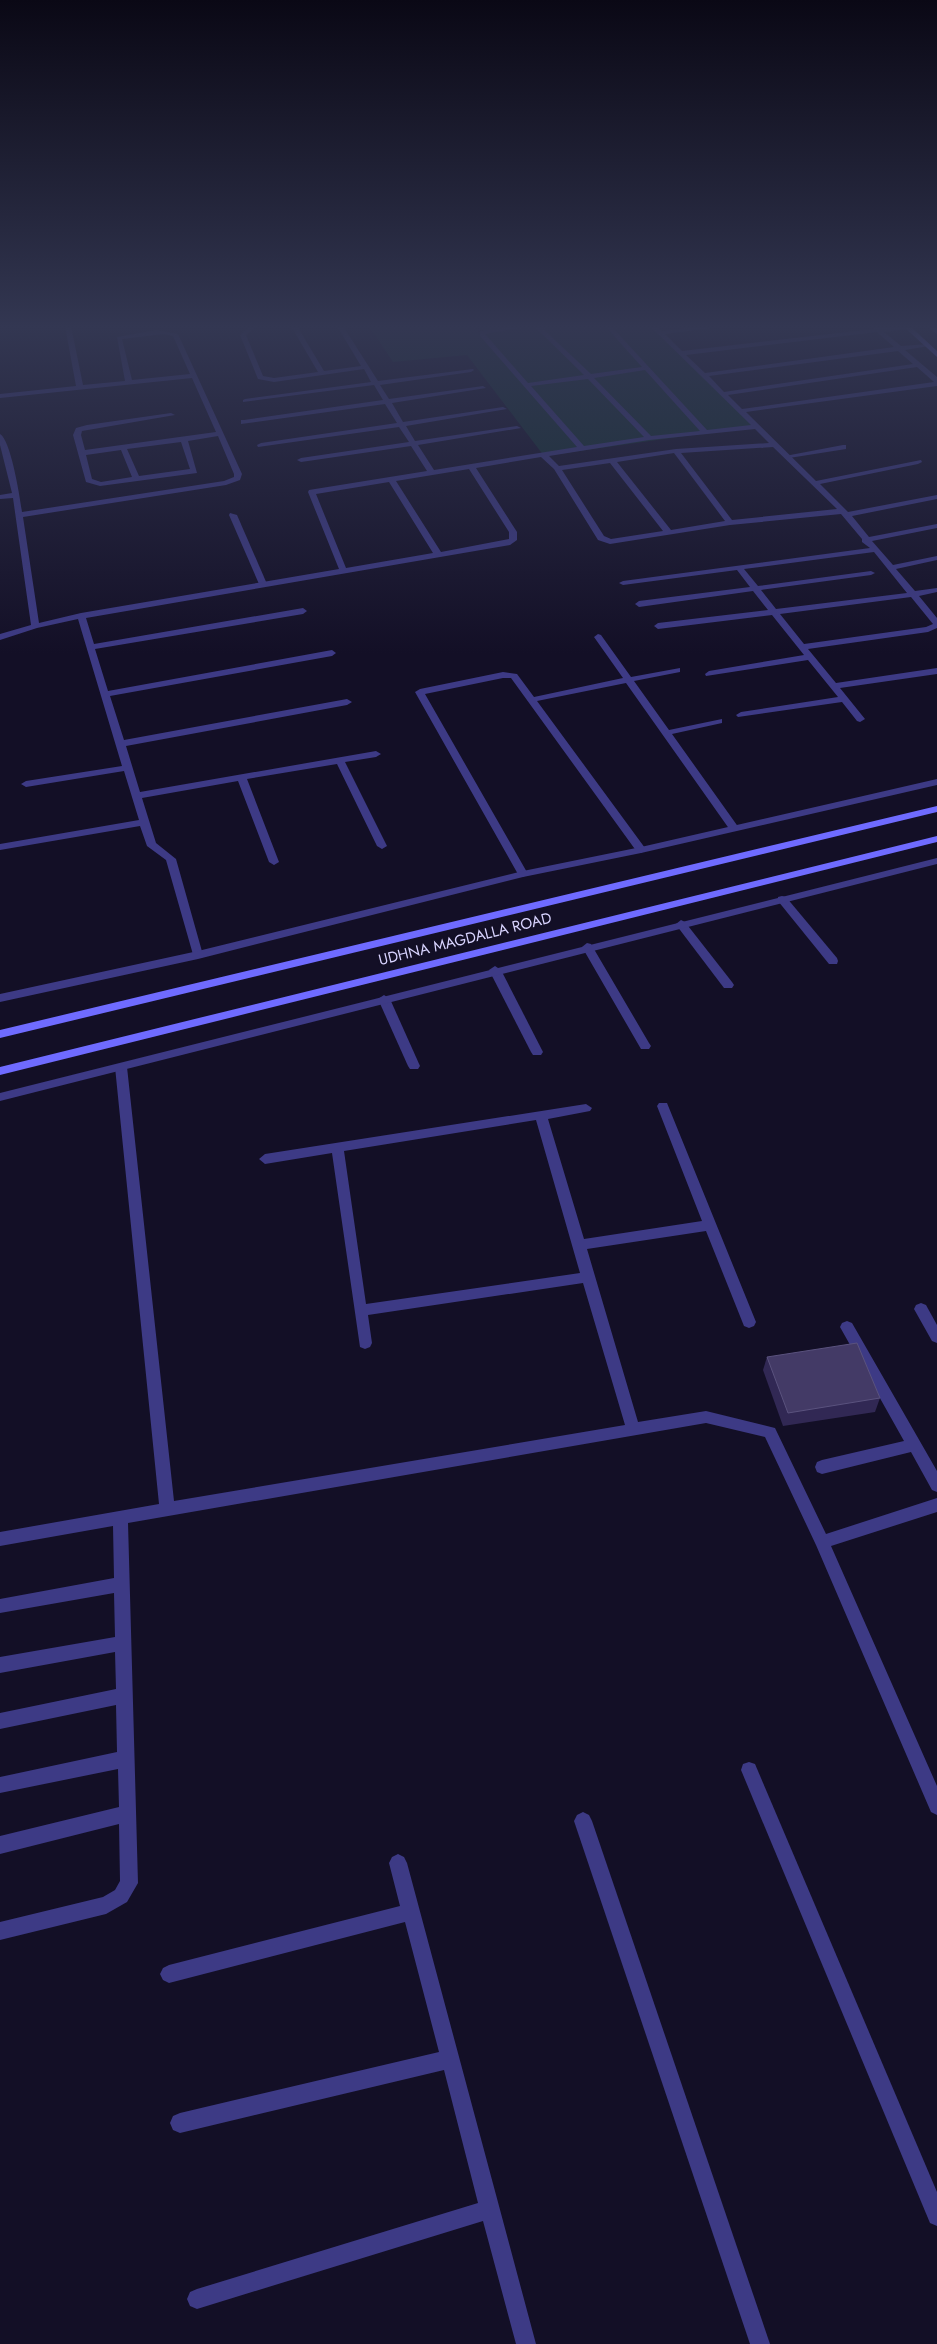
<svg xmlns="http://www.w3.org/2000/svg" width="937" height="2344" font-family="Jost,sans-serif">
<rect width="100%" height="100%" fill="#130f26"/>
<polygon fill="#12302f" points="369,326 473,326 494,352 497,351 477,326 655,326 756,426 544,456 467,355 393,362"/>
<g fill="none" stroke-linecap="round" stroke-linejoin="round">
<g fill="#3d3a85" fill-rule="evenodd">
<polygon points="843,445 846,445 846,449 789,458 785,456"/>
<polygon points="230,513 237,515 267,584 266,586 259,584 229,515"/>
<polygon points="782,896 786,897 837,958 838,961 837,964 829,964 778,901 778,897"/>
<polygon points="847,1321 852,1323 937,1471 937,1492 932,1490 911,1452 822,1474 817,1472 815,1467 817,1462 822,1460 904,1441 840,1327 842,1323"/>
</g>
<g fill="#3d3a85" fill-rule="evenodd">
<path d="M65,326H71L83,385L125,381L117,337L156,330L178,334L242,474L240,480L226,485L23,517L39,623L81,613L339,569L308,492L309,490L427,471L411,446L301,462L297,460L301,458L409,442L399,427L258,447L257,445L261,443L397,423L385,404L241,424V420H244L383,400L374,385L243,402V400L245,399L371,382L364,369L274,382L258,379L240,335L250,326H257L246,335L263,376L274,378L318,372L291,326H297L324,371L361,366L337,326H343L378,381L473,369L474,370L471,372L380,385L389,399L483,386L486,388L392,403L403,422L503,407L507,409L406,426L415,441L517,426L521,428L418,445L434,470L577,447L480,336V331L530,326L485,334L528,383L584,375L534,326H540L591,374L642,367L605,326H611L707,430L751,425L650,326H656L662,331L708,326H727L665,334L682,351L873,329L876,326L880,328L910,326L908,329L884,332L901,346L929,344V346L905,350L937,377V386L746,412L816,481L921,460L922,462L918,464L820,484L848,512L937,495V499L852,516L869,537L937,524V528L872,541L893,565L937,556V560L896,569L915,591L937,588V592L919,596L937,618V628L928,632L808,649L836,683L937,668V674L840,688L865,719L860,722L857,721L842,702L738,717L736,715L741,712L838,697L808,660L706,676L705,674L709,671L804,655L772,615L658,629L654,626L658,623L768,610L753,591L639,607L635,604L639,601L750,587L737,570L623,585L619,583L623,581L870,548L862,542V539L841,514L730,525L610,544L598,540L554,469L541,457L476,468L517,532V540L510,545L86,618L94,644L303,608L307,611L303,614L95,649L108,691L332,650L336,653L332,656L110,696L124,740L347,699L352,702L347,705L126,746L140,792L376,751L381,754L376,757L345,762L387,846L382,849L377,846L337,764L247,779L279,862L274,865L269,862L238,781L142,798L156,843L176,859L203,955L202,958H194L166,860L147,846L140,826L0,850V844L139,820L124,771L26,787L21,784L26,781L122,766L78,619L37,628L0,640V634L31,625L13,498L0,499V495L12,493L0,445V434C11,440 20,498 22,512L224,481L234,477V474L218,436L188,441L197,473L100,486L86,482L73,435L76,428L87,425L171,413L175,415L82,431L81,435L85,450L216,432L192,378L0,398V394L76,386ZM877,332L894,347L705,373L686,355ZM164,334L173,336L190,374L132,380L122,339ZM898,351L913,364L724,392L709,376ZM917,367L934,382L742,409L728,395ZM645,370L700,431L651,436L594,378ZM588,379L644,437L584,446L531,386ZM755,429L769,443L676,449L559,466L549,456L649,440ZM181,442L190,469L139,476L127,449ZM773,447L837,509L732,520L681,453ZM121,450L132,477L101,482L92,479L86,455ZM674,453L725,521L671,530L617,462ZM610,463L663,531L611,539L604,536L562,470ZM469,469L509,532V539L441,552L396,481ZM389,482L433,553L346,568L316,494ZM874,552L907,593L776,609L761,590L871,575L875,573L871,571L758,586L744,569ZM911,597L933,624L926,627L804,644L780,614Z"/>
<polygon points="598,634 601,635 631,677 680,668 680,672 634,681 669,730 722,719 722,723 672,734 739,828 738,830 730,830 626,683 537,701 645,848 646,850 641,853 637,852 511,678 503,678 425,694 528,874 523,877 519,876 415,692 420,689 503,672 517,674 534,697 623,678 594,637"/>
<polygon points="681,920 685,922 732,982 734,985 732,988 724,988 677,926 676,924"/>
<polygon points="587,943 591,944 649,1043 651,1046 649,1049 641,1049 582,947"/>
<polygon points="495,966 501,970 543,1052 541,1055 533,1055 531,1052 489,970"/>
<polygon points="384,995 390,999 420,1066 418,1069 410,1069 408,1066 378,999"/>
<path d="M121,1063L127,1067L174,1501L625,1425L583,1283L368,1315L372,1343L370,1347L365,1349L360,1347L332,1153L265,1164L259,1159L265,1154L586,1104L592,1108L590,1111L548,1119L584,1239L702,1221L657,1106L659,1103H667L756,1322L754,1326L749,1328L744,1326L706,1231L587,1249L638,1422L706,1411L775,1428L826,1534L937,1498V1512L831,1546L937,1786V1815L931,1812L816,1545L765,1437L706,1423L128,1523L138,1883L127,1902L106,1914L0,1940V1922L103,1897L115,1890L120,1881L119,1824L0,1854V1836L119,1807L118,1769L0,1793V1777L117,1752L116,1705L0,1729V1713L116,1689L115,1652L0,1673V1657L115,1637L114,1593L0,1613V1599L114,1578L113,1526L0,1546V1532L159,1504L115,1067ZM536,1120L580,1273L366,1304L344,1151Z"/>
<polygon points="921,1303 926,1305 937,1325 937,1343 932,1341 914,1309 916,1305"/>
<polygon points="749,1762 755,1764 937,2192 937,2226 930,2223 741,1770 743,1764"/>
<polygon points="583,1812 589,1815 592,1821 770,2344 750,2344 574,1821 577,1815"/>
<polygon points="398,1854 404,1857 407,1863 536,2344 516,2344 483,2221 197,2309 190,2306 187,2299 190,2292 197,2289 478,2203 444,2070 180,2133 173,2130 170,2123 173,2116 180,2113 439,2052 405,1922 169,1983 163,1980 160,1974 163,1968 169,1965 400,1906 389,1863 392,1857"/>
</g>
<g fill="#3d3a85" fill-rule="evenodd">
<polygon points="937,779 937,785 641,853 523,877 198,959 0,1002 0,994 198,951 523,871 641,847"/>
<polygon points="937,858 937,864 0,1101 0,1093"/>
</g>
<g fill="#6f6bff" fill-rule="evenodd">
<polygon points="903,326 910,326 937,351 937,357"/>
<polygon points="927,326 934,326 937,329 937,334"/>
<polygon points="937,806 937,812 0,1038 0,1030"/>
<polygon points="937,836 937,842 0,1075 0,1067"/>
</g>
</g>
<polygon fill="#312854" points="767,1357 880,1398 875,1412 783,1426 763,1370"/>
<polygon fill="#433a66" stroke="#5a527e" points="857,1343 880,1398 788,1413 767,1357"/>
<linearGradient id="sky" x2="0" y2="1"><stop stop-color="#0a0815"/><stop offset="0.5" stop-color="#333752"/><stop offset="1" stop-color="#333752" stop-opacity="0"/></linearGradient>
<rect width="937" height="654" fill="url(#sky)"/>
<g text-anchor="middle" stroke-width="4.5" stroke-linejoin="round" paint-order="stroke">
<g font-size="15" fill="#d9d4ff" stroke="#130f26">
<text transform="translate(465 939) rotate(-14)" y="5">UDHNA MAGDALLA ROAD</text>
</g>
</g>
</svg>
